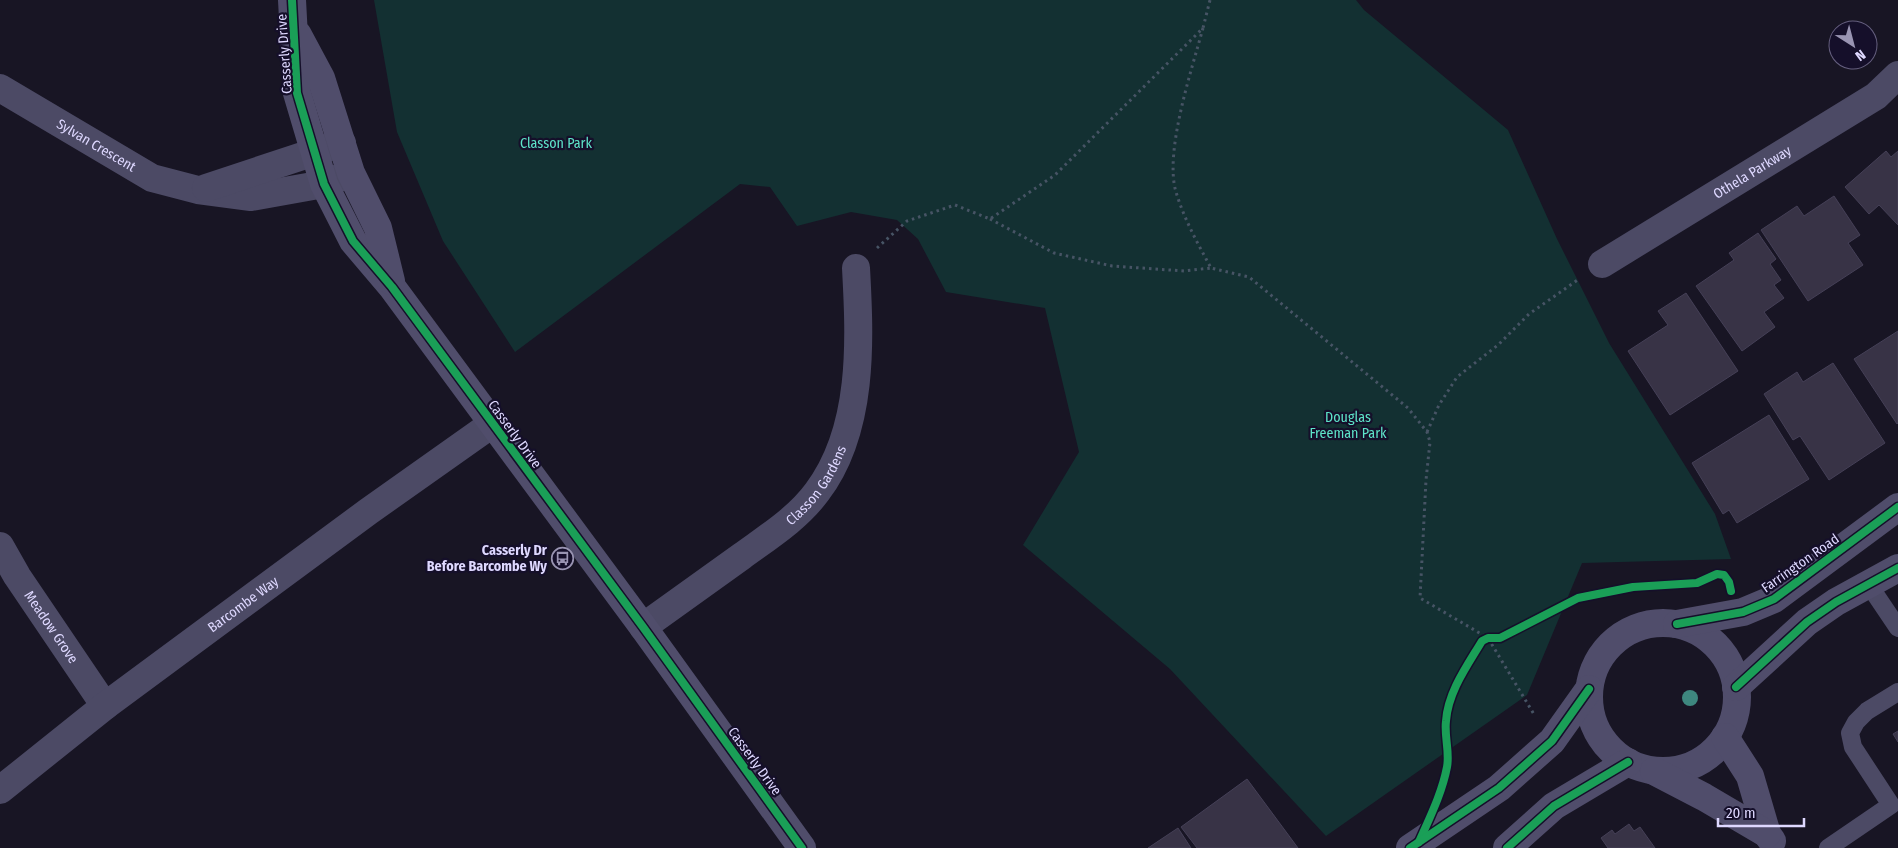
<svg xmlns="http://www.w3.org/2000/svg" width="1898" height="848" font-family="'Fira Sans Condensed',sans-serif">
<rect width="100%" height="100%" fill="#181524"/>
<polygon fill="#133032" points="374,0 1356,0 1364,10 1508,130 1557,239 1609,343 1715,514 1731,559 1582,563 1527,695 1326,836 1170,669 1023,545 1079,452 1045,308 946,292 918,239 897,220 851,212 797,226 770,187 740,184 515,352 443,241 397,132"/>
<g fill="#383346" stroke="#454057">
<polygon points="1886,151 1891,157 1898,151 1898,225 1879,205 1869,214 1845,187"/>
<polygon points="1834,196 1860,235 1848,243 1863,265 1808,301 1761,230 1797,206 1804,216"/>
<polygon points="1758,233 1776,259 1770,264 1781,280 1774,285 1784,298 1764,312 1775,327 1742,351 1696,286 1734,260 1729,253"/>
<polygon points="1686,293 1738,371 1670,415 1628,351 1668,325 1658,311"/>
<polygon points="1898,331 1898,423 1897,424 1854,359"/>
<polygon points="1833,363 1885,443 1829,480 1800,436 1793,440 1764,394 1797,372 1803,382"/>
<polygon points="1769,415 1809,479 1737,523 1729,510 1723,514 1692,463"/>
<polygon points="1898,731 1898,742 1893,734"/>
<polygon points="1247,779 1298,848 1197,848 1181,827"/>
<polygon points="1629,824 1634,831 1640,827 1655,848 1608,848 1601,838 1612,830 1615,834"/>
<polygon points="1178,828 1191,848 1148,848"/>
</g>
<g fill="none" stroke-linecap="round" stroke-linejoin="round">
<g stroke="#475465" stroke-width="3" stroke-dasharray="2.5 4" stroke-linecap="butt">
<path d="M1203,28C1192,69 1164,152 1176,192C1184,219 1198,244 1211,268L1249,277L1408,408L1427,432L1430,442L1426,480L1420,598L1488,638L1535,716"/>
<polyline points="990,219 1054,253 1112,266 1184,271 1211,268"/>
<polyline points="877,248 907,221 955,205 990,219 1055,175 1203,28 1210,0"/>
<polyline points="1427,432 1439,405 1457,377 1498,345 1529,314 1579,279"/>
</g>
<g stroke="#4c4a65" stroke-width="18">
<polyline points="1869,585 1898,628"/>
<polyline points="1828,848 1891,805 1853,747 1850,733 1856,722 1867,711 1898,692"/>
</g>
<g stroke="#4c4a65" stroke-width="28">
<path id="s1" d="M0,88L152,178L198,190L251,197L324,184L346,175"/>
<polyline points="206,188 342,143"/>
<path id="s2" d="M1602,264L1876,96L1898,75"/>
<path id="s3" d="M0,546L17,576L105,706"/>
<path id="s4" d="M643,627C676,603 709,580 742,556C768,537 797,519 817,492C864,430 860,341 856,268"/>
<path id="s5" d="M0,790L105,706L369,511L492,424"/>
</g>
<g stroke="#504d6b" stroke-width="28">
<polyline points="292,0 297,93 324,184 353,241 392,287 643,627 802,848"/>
<polyline points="298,35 321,78 351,173 378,228 391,281"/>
<circle cx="1663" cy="697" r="74"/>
<polyline points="1677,624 1743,612 1774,599 1898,507"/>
<polyline points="1736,687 1807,622 1836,602 1898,568"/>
<polyline points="1725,737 1750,776 1767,834 1772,841"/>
<polyline points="1654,771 1704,797 1767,834"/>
<polyline points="1410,848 1499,788 1552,741 1589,689"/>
<polyline points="1507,848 1554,806 1628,762"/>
</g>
<defs>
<g id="cycleway">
<polyline points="292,0 297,93 324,184 353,241 392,287 643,627 802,848"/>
<polyline points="1677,624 1743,612 1774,599 1898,507"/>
<polyline points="1736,687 1807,622 1836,602 1898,568"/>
<path d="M1419,842C1430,817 1442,793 1447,767C1450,752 1444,736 1446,721C1448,692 1467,666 1482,641L1488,638H1500L1578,598L1633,587L1697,583L1717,574L1724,575L1729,582L1731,591"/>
<polyline points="1410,848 1499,788 1552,741 1589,689"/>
<polyline points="1507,848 1554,806 1628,762"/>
</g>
</defs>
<use href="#cycleway" stroke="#150f2a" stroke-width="11"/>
<use href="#cycleway" stroke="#1a9f57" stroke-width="8"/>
</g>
<circle fill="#3e877f" cx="1690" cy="698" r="8"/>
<defs>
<symbol id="bus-ring" viewBox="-11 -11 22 22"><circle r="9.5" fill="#150f2a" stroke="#9994b2" stroke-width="1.5"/><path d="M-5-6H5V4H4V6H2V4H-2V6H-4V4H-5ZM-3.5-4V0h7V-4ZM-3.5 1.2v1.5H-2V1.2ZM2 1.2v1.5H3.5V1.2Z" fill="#9994b2"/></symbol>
</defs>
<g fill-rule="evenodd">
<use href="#bus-ring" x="550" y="546" width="25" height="25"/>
</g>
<g text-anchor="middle" stroke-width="4.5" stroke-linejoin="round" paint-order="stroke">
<g font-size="14" fill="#ded8ff" stroke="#150f2a">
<text transform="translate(284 54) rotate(-94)" y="5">Casserly Drive</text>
<text dy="5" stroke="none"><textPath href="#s1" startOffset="112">Sylvan Crescent</textPath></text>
<text dy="5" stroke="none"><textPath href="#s2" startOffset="176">Othela Parkway</textPath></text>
<text transform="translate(515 434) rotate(54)" y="5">Casserly Drive</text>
<text dy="5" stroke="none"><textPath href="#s4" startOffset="226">Classon Gardens</textPath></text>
<text transform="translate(1800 563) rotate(-35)" y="5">Farrington Road</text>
<text dy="5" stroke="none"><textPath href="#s5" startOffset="306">Barcombe Way</textPath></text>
<text dy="5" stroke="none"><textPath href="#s3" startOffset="96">Meadow Grove</textPath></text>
<text transform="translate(755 761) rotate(54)" y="5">Casserly Drive</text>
</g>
<g font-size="14" fill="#5ee5ca" stroke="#150f2a">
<text x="556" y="148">Classon Park</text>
<text x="1348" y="422">Douglas<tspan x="1348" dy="16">Freeman Park</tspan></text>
</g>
<g font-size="14" font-weight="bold" fill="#ded8ff" stroke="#150f2a" text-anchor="end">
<text x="547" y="555">Casserly Dr<tspan x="547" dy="16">Before Barcombe Wy</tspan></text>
</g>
</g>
<g transform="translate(1853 45) rotate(144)"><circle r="24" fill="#150f2a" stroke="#655f7f"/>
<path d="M0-4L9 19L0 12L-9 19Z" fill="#9994b2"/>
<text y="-8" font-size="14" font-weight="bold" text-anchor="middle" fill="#ded8ff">N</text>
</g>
<path d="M1718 818v8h86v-8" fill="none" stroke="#ded8ff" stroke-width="2.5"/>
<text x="1726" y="818" font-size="15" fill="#ded8ff" stroke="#150f2a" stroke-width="4" paint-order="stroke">20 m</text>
</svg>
